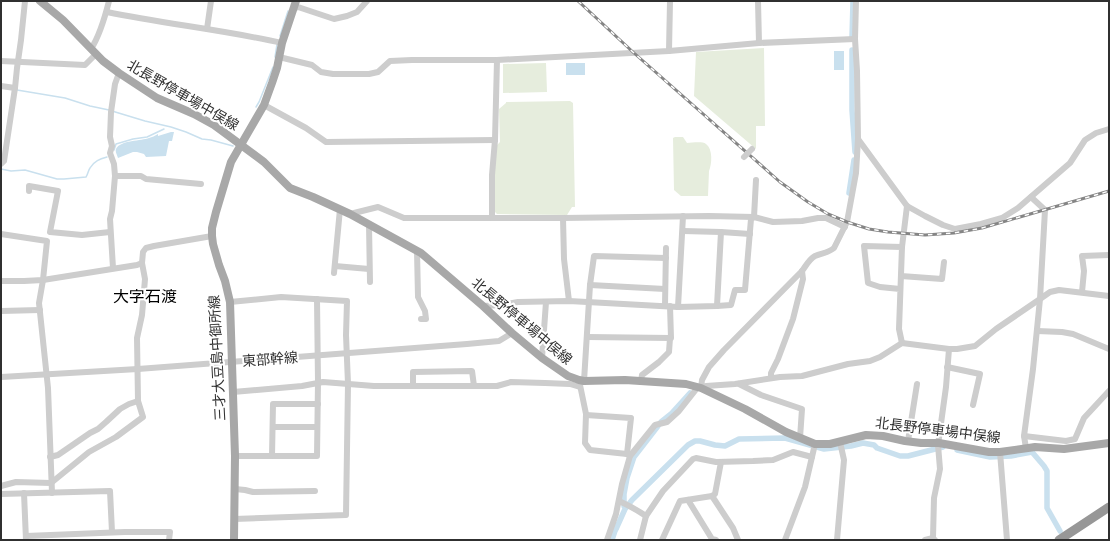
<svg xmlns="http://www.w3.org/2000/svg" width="1110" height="541" font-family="Figtree,'Noto Sans JP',sans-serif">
<rect width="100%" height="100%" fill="#fff"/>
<g fill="#e6eddd">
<polygon points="764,48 765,126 756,126 756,149 694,96 696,52"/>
<polygon points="546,63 547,92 503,93 503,64"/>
<polygon points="570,101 573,103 575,207 572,207 567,215 497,214 495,212 494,175 497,145 500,142 499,109 506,103 506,102"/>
<path d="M675,137H683L687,143C692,143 702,141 706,144C713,149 712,164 709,171L708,196H681L674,190L673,138Z"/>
</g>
<g fill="#c9e0ee">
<rect x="834" y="51" width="10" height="19"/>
<rect x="566" y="63" width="19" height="12"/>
<path d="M171,132H174L172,141H169L166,156L146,157L144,154L137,152H133L118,158C117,155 115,151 116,149C120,140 142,141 149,138C152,137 155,136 158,134V136Z"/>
</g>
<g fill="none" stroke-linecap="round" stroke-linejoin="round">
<g stroke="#c9e0ee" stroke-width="1.5">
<polyline points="280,36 288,11"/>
<polyline points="275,57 277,44"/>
<polyline points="17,90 65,98 90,106 109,110"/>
<polyline points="256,107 259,102 273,67"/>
<polyline points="112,111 145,121 171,127 186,132 202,139 211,140 233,146"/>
<polyline points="114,150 116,144 133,139 147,137 164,129"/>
<path d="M1,169L11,171L25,170L57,179H64L86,177C88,174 88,171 90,168C94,161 100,159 107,157"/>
</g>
<g stroke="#c9e0ee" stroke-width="5.5">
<polyline points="852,37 853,1"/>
<polyline points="852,50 852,110 855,152"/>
<polyline points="849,193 854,160"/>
<polyline points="661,422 671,414 690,393"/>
<polyline points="957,450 990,457 1011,456 1032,452"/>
<polyline points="1032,452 1044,466 1047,471 1047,508 1060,531"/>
<polyline points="624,506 624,494 627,478 634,457 658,426"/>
<polyline points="616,529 625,509 632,500 688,445 695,441 700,441 715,445 725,446 739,439 785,438 824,449 851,446 863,443 874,445 877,448 900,456 908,456 943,447"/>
<polyline points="612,540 617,525"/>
</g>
<g stroke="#cdcdcd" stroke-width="6">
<polyline points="758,1 759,43"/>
<polyline points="856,1 855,39 857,71 858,139 907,206 925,216 943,225 955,229 981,224 1002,218 1018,208 1070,163 1085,140 1096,133 1109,129"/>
<polyline points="293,9 298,7 334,19 347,16 357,12 367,1"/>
<path d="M107,12C165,24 224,30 282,43"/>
<polyline points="207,29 211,1"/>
<path d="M91,49C100,35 105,17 109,1"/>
<polyline points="669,51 670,1"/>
<polyline points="279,57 312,65 321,72 333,74 369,74 378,72 390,61 412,60 497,60 669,51 759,43 855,39"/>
<polyline points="1,61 85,65 96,54"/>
<polyline points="1,86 15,88"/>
<polyline points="264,105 306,128 326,142 495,140"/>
<path d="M858,139L856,173L847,222L834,248C828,253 822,253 815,256C809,259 806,266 802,271L724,350L709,367L702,380L701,388L706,386L735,384L780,377L802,376L848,364L870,361L880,357L902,343L949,349H957L975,346L996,329L1040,299"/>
<polyline points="1,164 4,161 15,88 17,68 21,40 25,1"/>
<polyline points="115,176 141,176 146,179 201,184"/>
<polyline points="29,191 29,186 58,191 50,232 82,235 110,232"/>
<polyline points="1031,197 1045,210 1040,299 1050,292 1059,290 1109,296"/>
<polyline points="350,214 378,207 404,218 563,218 709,216 754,217 773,222 802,221 818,218 826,218 845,227"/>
<polyline points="492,218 492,175 495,140 497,60"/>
<polyline points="563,218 564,259 569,301"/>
<polyline points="369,224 370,282"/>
<polyline points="683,231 721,232"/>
<polyline points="1,234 47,241 43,280 39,303 48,388 52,493"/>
<polyline points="902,247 907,206"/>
<polyline points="417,251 418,297 425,311 426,319 421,319"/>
<polyline points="335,266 369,269"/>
<polyline points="113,268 110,219 112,211 115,176 114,164 110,153 112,146 110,137 111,112 115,84 119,73"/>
<polyline points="334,273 340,209"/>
<polyline points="901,276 942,279 944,262"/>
<polyline points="1,281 24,281 43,280 137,265 142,263"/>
<polyline points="590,285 665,289"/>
<polyline points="900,289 880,287 868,283 864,246 902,247 899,329 902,343"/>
<polyline points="1082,292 1084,271 1082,256 1109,255"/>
<polyline points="230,302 281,297 347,301 346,335 348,384 346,515 234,519"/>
<polyline points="483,306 501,305 518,302 569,301 678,307 717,306 721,232 750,234"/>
<polyline points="665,306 666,248"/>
<polyline points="717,306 731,305 735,290 745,290 751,219 754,217 756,180"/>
<polyline points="678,307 683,216"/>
<polyline points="1,311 40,310"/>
<polyline points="1037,331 1062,332 1073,334 1109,349"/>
<polyline points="587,337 671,338 670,306"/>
<polyline points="542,358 546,302"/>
<polyline points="947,367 980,374 973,405"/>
<polyline points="1,377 138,369 467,344 499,341 512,333"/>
<polyline points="771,378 771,373 778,359 793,319 803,279 802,271"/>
<polyline points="584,381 590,285 594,256 666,258"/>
<polyline points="641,381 642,375 659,362 669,352 670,338"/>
<polyline points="739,384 761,395 802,409 800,438"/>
<polyline points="580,385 586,414 585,443 590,450 627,454 630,456"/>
<polyline points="413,386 413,372 472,371 474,386"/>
<polyline points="233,392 302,386 323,382 374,386 497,386 511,382 545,383 570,384 580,387"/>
<polyline points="586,415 631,418 627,454"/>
<polyline points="273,427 317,427"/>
<polyline points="1024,436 1066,441 1075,439 1084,418 1109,391"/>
<polyline points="908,441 917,384"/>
<polyline points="1026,448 1024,436 1033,369 1040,299"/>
<polyline points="1000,452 1007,540"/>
<polyline points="235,456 317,456 318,382 317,299"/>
<polyline points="272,456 273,404 318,404"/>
<polyline points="50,457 58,455 90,433 98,429 106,422 120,409 129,404 138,401"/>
<polyline points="1,486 16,482 51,483 89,452 116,437 143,417 138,401 137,338 142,315 145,279 142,263 143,252 146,248 154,246 212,236"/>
<polyline points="235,489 245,490 253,492 315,491"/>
<polyline points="24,493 26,540"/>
<polyline points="1,494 110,491 112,532"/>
<polyline points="712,496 733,528 738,540"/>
<polyline points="688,500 712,539 716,540"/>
<path d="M619,501C628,505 637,510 646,516"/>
<polyline points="26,536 125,532 170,532 169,540"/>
<polyline points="607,540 616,514 622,484 630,456 655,425 667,422 679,411 698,387"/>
<polyline points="640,540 646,516 663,491 693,459 696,458 716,462 753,461 773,460 793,452 812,457"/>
<polyline points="662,540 680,501 712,496 715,494 721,462"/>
<polyline points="785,540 805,487 815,444"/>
<polyline points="837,540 844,460 840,442"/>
<polyline points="925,540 933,538"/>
<polyline points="935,540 933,538 934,498 940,469 938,445 946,387 949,349"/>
</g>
<g stroke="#a8a8a8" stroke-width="8">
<polyline points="40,1 63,20 103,61 119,73 157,98 194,114 214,125 264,162 290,188 313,197 350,214 421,253 483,306 512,333 542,358 568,376 579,380 584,381 625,380 686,384 701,388 745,409 786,432 815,444 830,444 866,435 883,436 905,441 921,443 939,443 989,452 1000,452 1035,447 1064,449 1109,443"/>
<polyline points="234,540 235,456 230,302 225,281 219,265 213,244 212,236 212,228 216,212 231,162 264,105 272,83 277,68 282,43 296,1"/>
</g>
<polyline stroke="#979797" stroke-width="9" points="1059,540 1109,507"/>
<defs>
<polyline id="rail" points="578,1 634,53 780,182 808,202 828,214 847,222 869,229 888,232 925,235 954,233 982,228 1109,191"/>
</defs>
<use href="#rail" stroke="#858585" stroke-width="3"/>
<use href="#rail" stroke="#fff" stroke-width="1.5" stroke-dasharray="4.5" stroke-linecap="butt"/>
<polyline stroke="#cdcdcd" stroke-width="6" points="744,157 752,149"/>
</g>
<g text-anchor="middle" stroke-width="4" stroke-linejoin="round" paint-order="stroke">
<g font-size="14" fill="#303030" stroke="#fff">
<text transform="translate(183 95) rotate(30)" y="5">北長野停車場中俣線</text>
<text transform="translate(522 321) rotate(40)" y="5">北長野停車場中俣線</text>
<text transform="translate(217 358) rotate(-93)" y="5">三才大豆島中御所線</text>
<text transform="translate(270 359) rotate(-4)" y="5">東部幹線</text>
<text transform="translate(938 430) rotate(7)" y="5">北長野停車場中俣線</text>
</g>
<g font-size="16" fill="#000" stroke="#fff">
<text x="145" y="302">大字石渡</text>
</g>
</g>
<rect width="1110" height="541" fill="none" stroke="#303030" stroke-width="4"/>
</svg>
